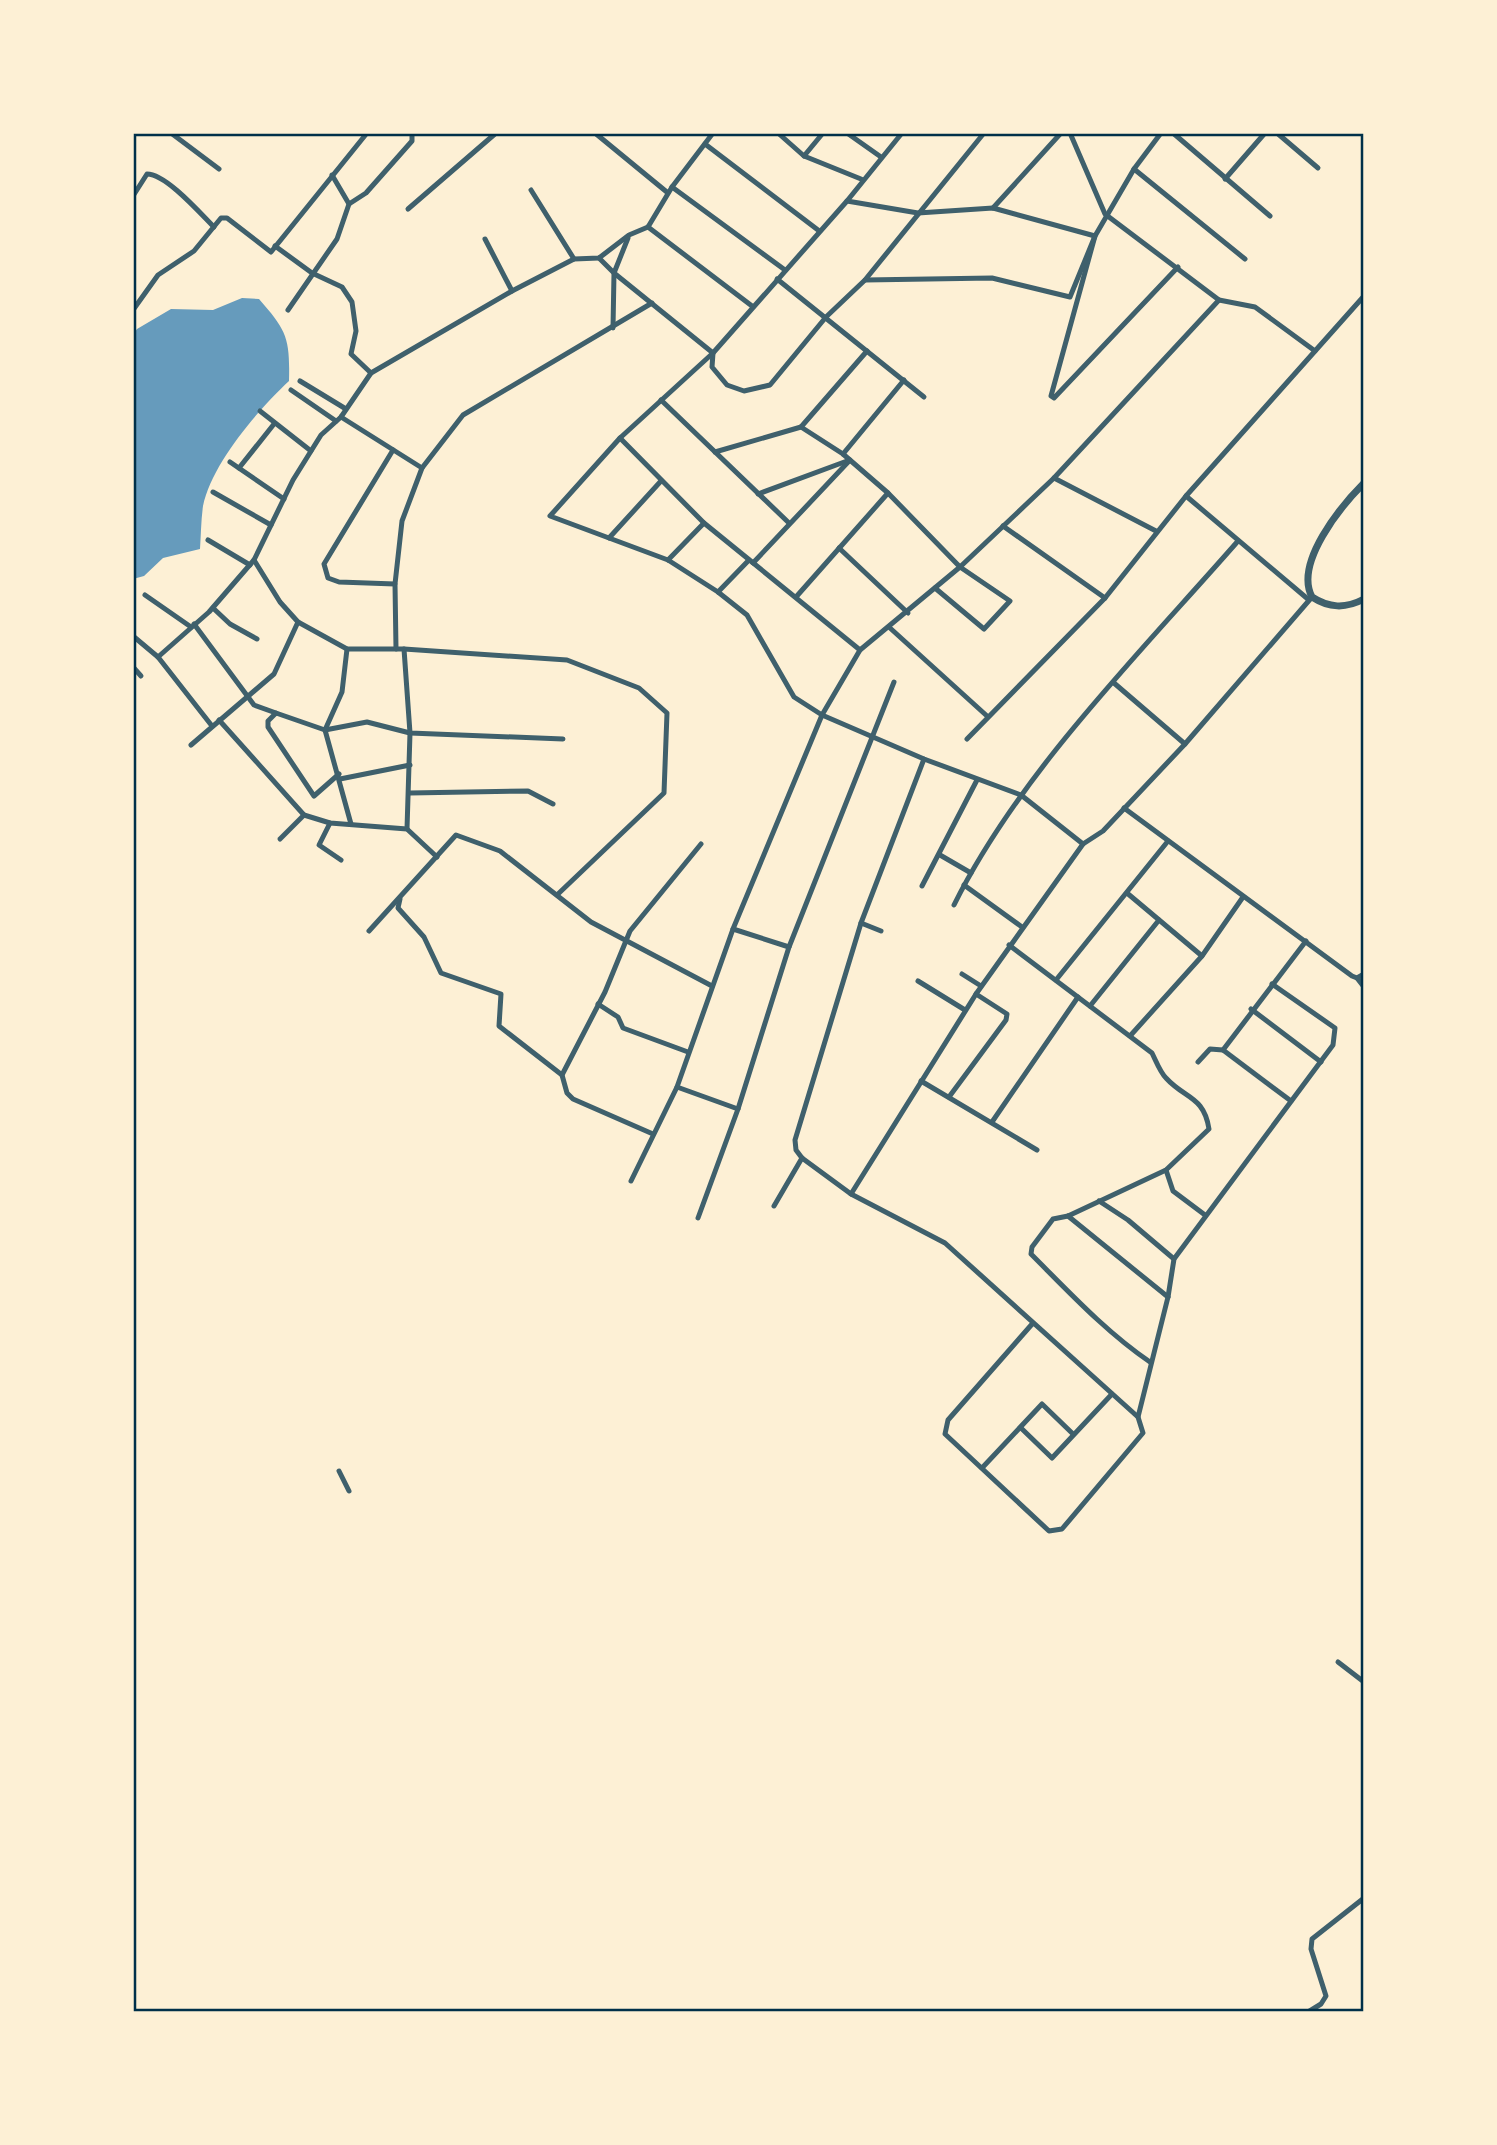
<svg xmlns="http://www.w3.org/2000/svg" width="1497" height="2145" font-family="Ubuntu,sans-serif">
<rect width="100%" height="100%" fill="#fdf0d5"/>
<path fill="#669bbc" d="M242,298L259,299C287,331 290,338 289,381C258,410 212,463 203,506C201,520 201,535 200,549L163,558L144,576L133,579V335L137,329L171,309L213,310Z"/>
<g fill="none" stroke-linecap="round" stroke-linejoin="round">
<g stroke="#3f606c" stroke-width="5">
<polyline points="171,133 219,169"/>
<polyline points="595,133 668,193"/>
<polyline points="778,133 804,156 861,179"/>
<polyline points="847,133 881,157"/>
<polyline points="902,133 847,201 713,353 620,438 550,516 668,560 718,592 747,615 794,697 822,715 924,759 1021,795 1083,844"/>
<polyline points="1161,133 1134,169 1095,236 1051,396 1054,398 1178,267"/>
<polyline points="1173,133 1270,216"/>
<polyline points="1277,133 1318,168"/>
<polyline points="705,144 818,230"/>
<polyline points="804,156 823,133"/>
<polyline points="1134,169 1245,259"/>
<polyline points="1225,179 1265,133"/>
<polyline points="672,187 785,270"/>
<polyline points="531,190 574,259"/>
<path d="M133,196L147,174C166,174 200,213 214,227"/>
<polyline points="847,201 918,213 993,208 1095,236 1070,297 992,278 865,280"/>
<polyline points="349,204 366,193 412,141 412,133"/>
<polyline points="993,208 1061,133"/>
<polyline points="408,209 496,133"/>
<polyline points="648,227 752,306"/>
<polyline points="485,239 512,291"/>
<polyline points="275,246 312,273 342,287 352,302 356,331 351,354 371,373"/>
<polyline points="599,258 614,273 713,353 712,367 727,385 744,391 770,385 826,317 865,280 984,133"/>
<polyline points="777,279 924,397"/>
<polyline points="1219,300 1255,307 1315,351"/>
<polyline points="133,310 158,275 194,251 221,218 227,218 271,252 367,133"/>
<polyline points="288,310 337,239 349,204 332,175"/>
<polyline points="613,328 614,273 628,238"/>
<polyline points="300,381 346,409"/>
<polyline points="291,390 336,421"/>
<polyline points="661,400 789,523"/>
<polyline points="260,411 311,451"/>
<polyline points="341,417 422,468"/>
<polyline points="801,427 843,454 888,493 960,567 1010,601 984,629 935,588"/>
<polyline points="620,438 704,523 860,650"/>
<polyline points="393,450 324,564 328,578 339,582 395,584"/>
<polyline points="715,452 801,427 867,351"/>
<polyline points="843,454 904,380"/>
<polyline points="230,462 284,499"/>
<polyline points="239,468 274,424"/>
<polyline points="1054,478 1156,531"/>
<polyline points="213,492 271,525"/>
<polyline points="758,494 847,461"/>
<polyline points="1186,496 1309,600"/>
<polyline points="1003,526 1105,598"/>
<polyline points="609,538 661,481"/>
<polyline points="208,540 250,565"/>
<polyline points="839,548 908,613"/>
<polyline points="254,560 280,602 298,622 347,649 396,649"/>
<polyline points="668,560 704,523"/>
<polyline points="753,563 850,460"/>
<polyline points="718,592 749,560"/>
<polyline points="145,595 191,627"/>
<polyline points="796,597 888,493"/>
<polyline points="213,608 230,624 257,639"/>
<polyline points="194,624 254,705 276,713"/>
<polyline points="890,628 987,716"/>
<polyline points="133,636 158,657 212,726"/>
<polyline points="347,649 342,692 325,730 351,824"/>
<polyline points="404,649 567,660 639,688 667,713 664,793 558,894"/>
<polyline points="158,657 209,612 254,560 293,480 321,435 341,417 371,373 512,291 574,259 599,258 629,235 648,227 672,187 713,133"/>
<polyline points="133,667 141,676"/>
<polyline points="1114,683 1185,744"/>
<polyline points="219,720 304,815 330,823 407,829 437,857"/>
<polyline points="967,739 1105,598 1186,496 1364,296"/>
<polyline points="191,745 274,674 298,622"/>
<polyline points="924,759 861,923 795,1140 796,1150 802,1158 851,1194 945,1243 1138,1417 1143,1433 1062,1529 1049,1531 945,1434 948,1420 1033,1323"/>
<polyline points="339,774 314,796 268,727 268,721 276,713 325,730 367,722 410,733 563,739"/>
<polyline points="340,779 410,765"/>
<polyline points="410,793 528,791 553,804"/>
<polyline points="1124,808 1352,976 1357,978 1364,974"/>
<polyline points="330,823 319,845 341,860"/>
<polyline points="407,829 410,733 404,649 396,649 395,584 402,521 422,468 463,415 652,303"/>
<polyline points="280,839 304,815"/>
<polyline points="940,855 971,873"/>
<polyline points="964,885 1022,927"/>
<polyline points="922,886 977,780"/>
<polyline points="1127,893 1202,956"/>
<polyline points="400,899 398,908 424,937 441,973 501,994 499,1026 562,1075 567,1093 573,1099 653,1134"/>
<path d="M954,905C1020,772 1141,652 1238,541"/>
<polyline points="861,923 881,931"/>
<polyline points="733,929 789,947"/>
<polyline points="369,931 456,835 500,851 591,922 712,986"/>
<path d="M1009,945L1152,1053C1156,1061 1160,1072 1166,1078C1185,1099 1204,1096 1209,1129L1166,1170L1068,1216L1053,1219L1032,1247L1031,1254C1069,1292 1106,1332 1150,1362"/>
<polyline points="962,974 981,986"/>
<polyline points="1357,978 1364,987"/>
<polyline points="1056,980 1168,841"/>
<polyline points="918,981 965,1010"/>
<polyline points="598,1004 618,1017 623,1028 688,1052"/>
<polyline points="1090,1006 1159,920"/>
<polyline points="1251,1009 1321,1062"/>
<polyline points="1130,1036 1202,956 1243,897"/>
<polyline points="1223,1050 1291,1101"/>
<polyline points="1198,1062 1210,1049 1223,1050 1306,941"/>
<polyline points="562,1075 605,992 630,931 701,844"/>
<polyline points="921,1081 1037,1150"/>
<polyline points="677,1087 738,1109"/>
<polyline points="949,1097 1006,1020 1007,1014 976,994"/>
<polyline points="992,1122 1078,997"/>
<polyline points="1166,1170 1173,1191 1205,1215"/>
<polyline points="631,1181 677,1087 733,929 822,715 860,650 960,567 1054,478 1219,300 1105,214 1070,133"/>
<polyline points="851,1194 976,994 1083,844 1103,831 1185,744 1312,597"/>
<polyline points="1099,1201 1128,1220 1174,1259"/>
<polyline points="774,1206 802,1158"/>
<polyline points="1068,1216 1168,1297"/>
<polyline points="698,1218 738,1109 789,947 894,682"/>
<polyline points="1138,1417 1168,1297 1174,1259 1333,1045 1335,1028 1272,984"/>
<polyline points="1021,1428 1052,1458 1112,1394"/>
<polyline points="982,1468 1042,1404 1073,1434"/>
<polyline points="339,1471 349,1491"/>
<polyline points="1338,1662 1364,1682"/>
<polyline points="1308,2012 1321,2004 1326,1996 1311,1949 1312,1939 1364,1898"/>
</g>
<path stroke="#3f606c" stroke-width="7" d="M1364,483C1341,506 1294,563 1312,597C1329,608 1345,609 1364,599"/>
</g>
<rect width="1497" height="2145" fill="none" stroke="#fdf0d5" stroke-width="270"/>
<rect x="135" y="135" width="1227" height="1875" fill="none" stroke="#003049" stroke-width="2.5"/>
</svg>
